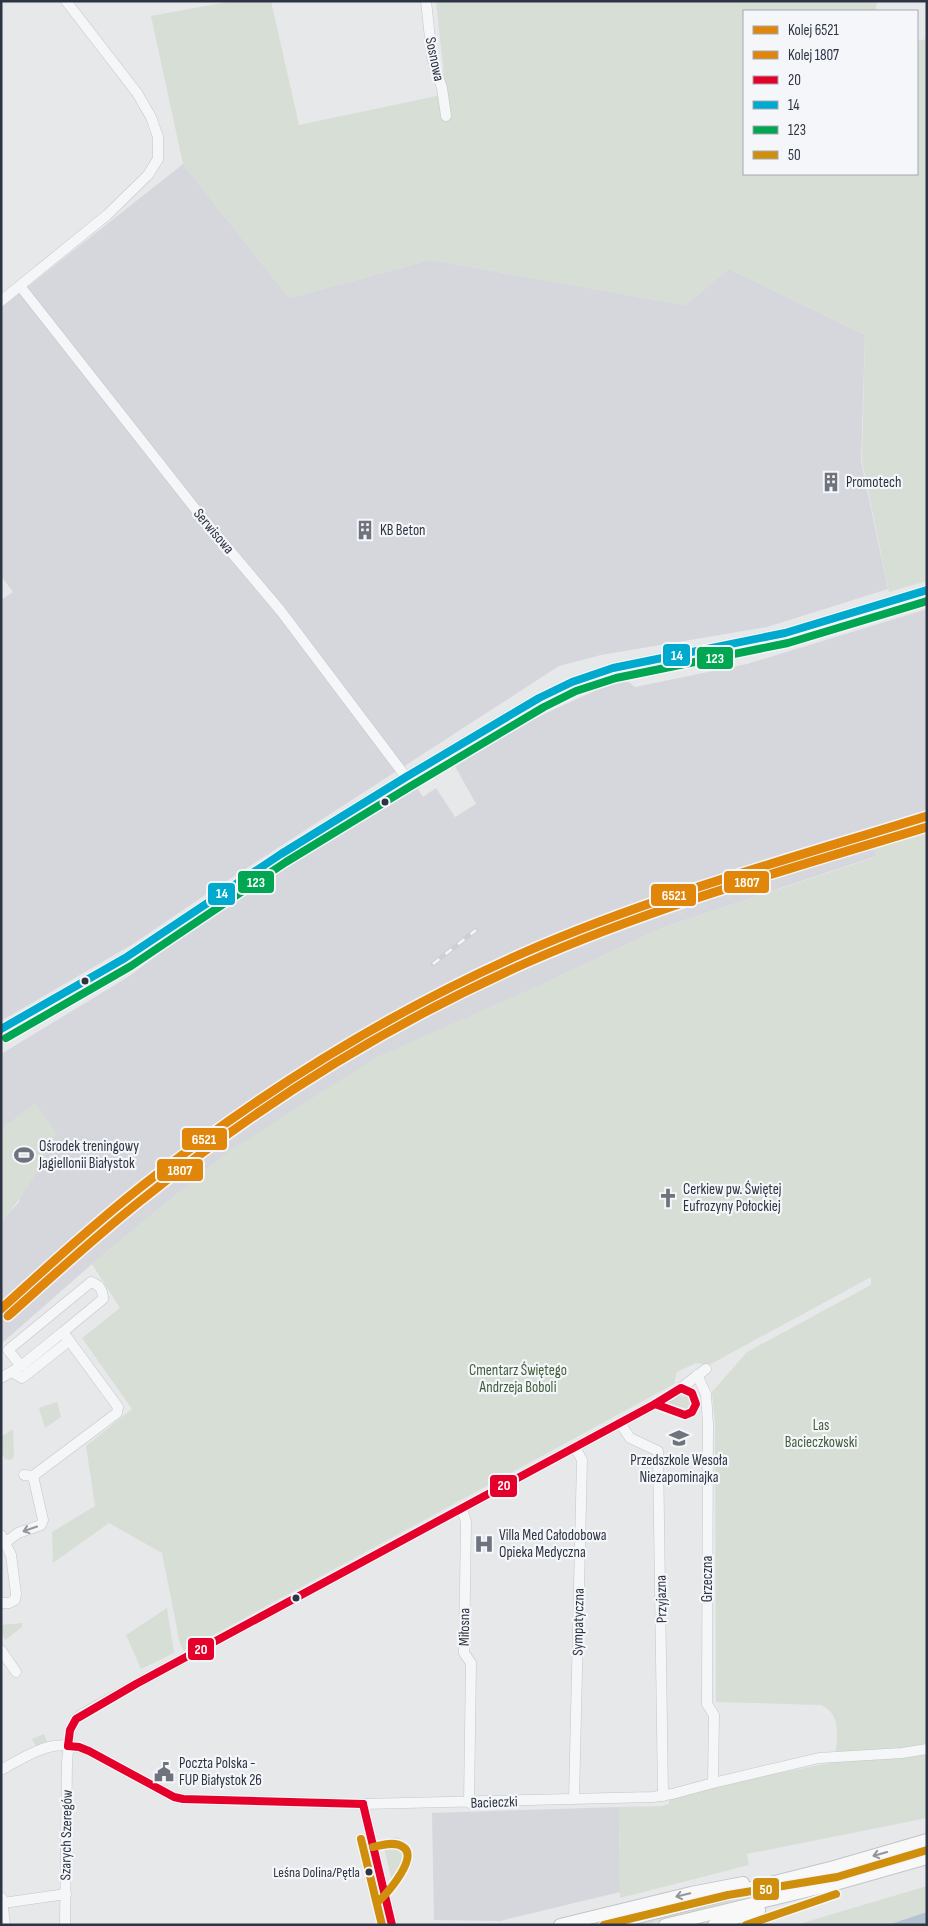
<svg xmlns="http://www.w3.org/2000/svg" width="928" height="1926" font-family="'Sofia Sans Condensed',sans-serif">
<rect width="100%" height="100%" fill="#e6e8ea"/>
<g fill="#d5d7dd">
<polygon points="183,164 289,298 430,260 685,305 729,269 865,335 861,461 888,589 767,627 601,655 559,666 202,897 133,944 1,1021 1,600 13,592 1,576 1,308"/>
<polygon points="927,609 927,829 874,845 877,856 664,927 555,978 223,1156 92,1264 1,1344 1,1221 19,1202 35,1104 1,1129 1,1054 128,977 196,926 283,868 417,788 423,797 436,788 455,817 476,804 455,766 529,721 603,687 626,680 635,687 747,664"/>
<polygon points="619,1807 620,1892 500,1921 434,1920 432,1813"/>
</g>
<g fill="#d6ded6">
<polygon points="233,1 271,1 299,125 446,94 436,1 877,1 876,11 744,11 744,174 917,174 917,41 927,39 927,581 889,592 862,461 865,335 729,269 685,305 430,260 289,298 183,164 151,16"/>
<path d="M927,829V1818L747,1854L749,1865L620,1898L619,1807L662,1806L669,1804V1799L769,1775L835,1762C836,1741 844,1715 821,1705L716,1702L715,1423L712,1392L747,1352L871,1285V1277L709,1365L696,1363L677,1372L674,1384L184,1651L180,1644L162,1553L109,1523L53,1563L52,1532L95,1506L86,1446L132,1409L82,1338L120,1308L92,1264L229,1151L375,1058L555,978L664,927L876,857L873,845Z"/>
<path d="M35,1103L57,1133C40,1167 28,1192 1,1221V1129Z"/>
<polygon points="687,1396 691,1401 690,1407 687,1409 665,1403 676,1397"/>
<polygon points="57,1402 61,1417 45,1428 39,1408"/>
<polygon points="13,1429 14,1457 10,1460 5,1459 1,1451 1,1437"/>
<polygon points="167,1608 174,1653 141,1669 126,1635"/>
<polygon points="22,1623 22,1627 5,1640 1,1631 1,1625"/>
<polygon points="44,1734 47,1742 36,1746 32,1739"/>
<path d="M397,1837C427,1853 408,1871 394,1890L383,1843L390,1838Z"/>
<path d="M927,1846V1849C834,1880 738,1901 644,1925H628L821,1877Z"/>
<polygon points="927,1886 927,1925 796,1925"/>
</g>
<polygon fill="#b6c3d3" points="927,1912 927,1925 888,1925"/>
<g fill="none" stroke-linecap="round" stroke-linejoin="round">
<defs>
<g id="minor">
<polyline points="426,1 432,57 442,88 446,116"/>
<polyline points="20,286 204,520 280,610 406,777"/>
<polyline points="1,301 107,215 148,175 158,159 158,137 151,117 137,93 66,1"/>
<polyline points="1,1029 125,958 281,854 406,777 539,698 572,682 613,668 785,633 927,590"/>
<path d="M21,1366L8,1350L91,1282C100,1285 103,1290 103,1299L63,1332"/>
<polyline points="12,1372 22,1378 69,1341"/>
<polyline points="697,1375 706,1394 708,1424 707,1704 714,1715 713,1783"/>
<polyline points="1,1378 21,1366 63,1332 118,1407 117,1413 33,1476 24,1475"/>
<polyline points="620,1423 630,1438 658,1451 663,1796"/>
<polyline points="462,1509 466,1522 464,1653 471,1663 469,1803"/>
<polyline points="1,1535 11,1555 16,1594 15,1600 9,1603 1,1603"/>
<polyline points="6,1542 18,1533 41,1525 43,1520 33,1476"/>
<polyline points="1,1650 16,1672"/>
<path d="M1,1770C32,1753 54,1736 89,1751L174,1797L183,1799L363,1804L653,1797L672,1794L713,1783L819,1758L902,1753L927,1749"/>
<polyline points="574,1799 582,1460 575,1447"/>
<polyline points="363,1804 392,1925"/>
<polyline points="2,1898 5,1925"/>
<polyline points="3,1903 66,1894"/>
<polyline points="65,1925 67,1762 70,1730 76,1719 82,1714 136,1684 655,1404 673,1394 706,1369"/>
</g>
<g id="major">
<polyline points="560,1925 691,1893 743,1883"/>
<polyline points="606,1925 834,1867 927,1840"/>
<polyline points="665,1925 839,1883 927,1858"/>
<polyline points="714,1925 759,1910"/>
</g>
</defs>
<use href="#minor" stroke="#c4c6c8" stroke-width="11"/>
<use href="#major" stroke="#c2c4c7" stroke-width="14"/>
<use href="#minor" stroke="#f5f6f7" stroke-width="10"/>
<use href="#major" stroke="#f8f8f8" stroke-width="12"/>
<defs>
<polyline id="rail" points="433,964 476,930"/>
</defs>
<use href="#rail" stroke="#cecfd2" stroke-width="4.5"/>
<use href="#rail" stroke="#f4f6f9" stroke-width="2.5" stroke-dasharray="8" stroke-linecap="butt"/>
<defs>
<g id="bus-1">
<polygon points="681,1388 692,1393 696,1404 692,1412 685,1415 655,1404"/>
<polyline points="68,1746 70,1730 76,1719 136,1684 655,1404"/>
<polyline points="68,1746 79,1747 89,1751 174,1797 183,1799 363,1804"/>
<polyline points="363,1804 392,1925"/>
</g>
<polyline id="bus-2" points="1,1029 125,958 281,854 406,777 539,698 572,682 613,668 785,633 927,590"/>
<polyline id="bus-3" points="6,1038 131,966 286,862 411,786 544,707 576,691 616,678 788,643 927,601"/>
<g id="bus-4">
<polyline points="361,1839 382,1925"/>
<path d="M373,1847C381,1845 395,1841 403,1847C419,1857 388,1892 380,1900"/>
<polyline points="604,1925 728,1895 837,1877 927,1850"/>
<polyline points="746,1925 836,1894"/>
</g>
</defs>
<use href="#bus-1" stroke="#f4f6f9" stroke-width="11"/>
<use href="#bus-2" stroke="#f4f6f9" stroke-width="11"/>
<use href="#bus-3" stroke="#f4f6f9" stroke-width="11"/>
<use href="#bus-4" stroke="#f4f6f9" stroke-width="11"/>
<use href="#bus-1" stroke="#e4002b" stroke-width="8"/>
<use href="#bus-2" stroke="#00a9ce" stroke-width="8"/>
<use href="#bus-3" stroke="#00a651" stroke-width="8"/>
<use href="#bus-4" stroke="#cf8f0d" stroke-width="8"/>
<defs>
<path id="rail-1" d="M1,1309C47,1267 93,1225 142,1186C258,1094 388,1013 523,953C653,896 792,858 927,816"/>
<path id="rail-2" d="M8,1316C54,1275 99,1233 148,1195C262,1103 391,1023 526,963C655,906 792,868 927,827"/>
</defs>
<use href="#rail-1" stroke="#f4f6f9" stroke-width="12"/>
<use href="#rail-2" stroke="#f4f6f9" stroke-width="12"/>
<use href="#rail-1" stroke="#e0860a" stroke-width="9"/>
<use href="#rail-2" stroke="#e0860a" stroke-width="9"/>
</g>
<defs><path id="oneway-shaft" d="M-6 0H5M1.5-3L5.5 0L1.5 3" fill="none" stroke-width="1.6" stroke-linecap="round" stroke-linejoin="round" transform="scale(1.25)"/></defs>
<use stroke="#91959d" href="#oneway-shaft" transform="translate(30 1529) rotate(161)"/>
<g stroke="#92969e">
<use href="#oneway-shaft" transform="translate(880 1854) rotate(164)"/>
<use href="#oneway-shaft" transform="translate(683 1895) rotate(166)"/>
</g>
<defs>
<symbol id="building-bare" viewBox="-9 -9 18 18"><path d="M-4-6H4V6H1V3H-1V6H-4ZM-2.5-4.3h1.7v1.8h-1.7ZM.8-4.3h1.7v1.8H.8ZM-2.5-1h1.7V.8h-1.7ZM.8-1h1.7V.8H.8Z" fill="#6e737d" stroke="#f4f6f9" stroke-width="2.5" paint-order="stroke"/></symbol>
<symbol id="stadium-bare" viewBox="-9 -9 18 18"><path d="M0-5a6.5 5 0 1 0 0 10a6.5 5 0 1 0 0-10ZM-3.5-1.8h7v3.6h-7Z" fill="#6e737d" stroke="#f4f6f9" stroke-width="2.5" paint-order="stroke"/></symbol>
<symbol id="church-bare" viewBox="-9 -9 18 18"><path d="M-1.2-6h2.4v3.5h3.3v2.4h-3.3V6h-2.4V-.1h-3.3v-2.4h3.3Z" fill="#6e737d" stroke="#f4f6f9" stroke-width="2.5" paint-order="stroke"/></symbol>
<symbol id="school-bare" viewBox="-9 -9 18 18"><path d="M0-5L7-2L0 1L-7-2ZM-4 1L0 2.5L4 1V4Q0 6-4 4Z" fill="#6e737d" stroke="#f4f6f9" stroke-width="2.5" paint-order="stroke"/></symbol>
<symbol id="hospital-bare" viewBox="-9 -9 18 18"><path d="M-5-5h3v3.5h4V-5h3V5h-3V1.5h-4V5h-3Z" fill="#6e737d" stroke="#f4f6f9" stroke-width="2.5" paint-order="stroke"/></symbol>
<symbol id="civic-bare" viewBox="-9 -9 18 18"><path d="M-.6-6.5H3V-4.5H.6V-3L4-1V1h2V6H-6V1h2V-1L-.6-3ZM-1.2 2.5V6h2.4V2.5Z" fill="#6e737d" stroke="#f4f6f9" stroke-width="2.5" paint-order="stroke"/></symbol>
</defs>
<g fill-rule="evenodd">
<use href="#building-bare" x="817" y="468" width="28" height="28"/>
<use href="#building-bare" x="351" y="516" width="28" height="28"/>
<use href="#stadium-bare" x="10" y="1141" width="28" height="28"/>
<use href="#church-bare" x="654" y="1184" width="28" height="28"/>
<use href="#school-bare" x="665" y="1424" width="28" height="28"/>
<use href="#hospital-bare" x="470" y="1530" width="28" height="28"/>
<use href="#civic-bare" x="150" y="1758" width="28" height="28"/>
</g>
<g fill="#2d3443" stroke="#f4f6f9" stroke-width="2">
<circle cx="385" cy="802" r="4.5"/>
<circle cx="85" cy="981" r="4.5"/>
<circle cx="296" cy="1598" r="4.5"/>
<circle cx="369" cy="1872" r="4.5"/>
</g>
<g text-anchor="middle" stroke-width="4.5" stroke-linejoin="round" paint-order="stroke">
<g font-size="14" fill="#2d3443" stroke="#f4f6f9" text-anchor="end">
<text x="360" y="1877">Leśna Dolina/Pętla</text>
</g>
<g font-size="15" fill="#2d3443" stroke="#f4f6f9">
<text transform="translate(435 59) rotate(78)" y="5">Sosnowa</text>
<text transform="translate(214 531) rotate(50)" y="5">Serwisowa</text>
<text transform="translate(707 1579) rotate(-90)" y="5">Grzeczna</text>
<text transform="translate(661 1599) rotate(-91)" y="5">Przyjazna</text>
<text transform="translate(578 1622) rotate(-89)" y="5">Sympatyczna</text>
<text transform="translate(464 1627) rotate(-89)" y="5">Miłosna</text>
<text transform="translate(494 1802) rotate(-2)" y="5">Bacieczki</text>
<text transform="translate(66 1835) rotate(-89)" y="5">Szarych Szeregów</text>
</g>
<g font-size="15" fill="#2d3443" stroke="#f4f6f9" text-anchor="start">
<text x="846" y="487">Promotech</text>
<text x="380" y="535">KB Beton</text>
<text x="39" y="1151">Ośrodek treningowy<tspan x="39" dy="17">Jagiellonii Białystok</tspan></text>
<text x="683" y="1194">Cerkiew pw. Świętej<tspan x="683" dy="17">Eufrozyny Połockiej</tspan></text>
<text x="679" y="1465" text-anchor="middle">Przedszkole Wesoła<tspan x="679" dy="17">Niezapominajka</tspan></text>
<text x="499" y="1540">Villa Med Całodobowa<tspan x="499" dy="17">Opieka Medyczna</tspan></text>
<text x="179" y="1768">Poczta Polska -<tspan x="179" dy="17">FUP Białystok 26</tspan></text>
</g>
<g font-size="15" fill="#405e3b" stroke="#f4f6f9">
<text x="518" y="1375">Cmentarz Świętego<tspan x="518" dy="17">Andrzeja Boboli</tspan></text>
<text x="821" y="1430">Las<tspan x="821" dy="17">Bacieczkowski</tspan></text>
</g>
</g>
<g stroke="#f4f6f9" stroke-width="2">
<rect x="662" y="643" width="29" height="24" rx="5" fill="#00a9ce"/>
<rect x="696" y="646" width="38" height="24" rx="5" fill="#00a651"/>
<rect x="723" y="870" width="47" height="24" rx="5" fill="#e0860a"/>
<rect x="237" y="870" width="38" height="24" rx="5" fill="#00a651"/>
<rect x="207" y="882" width="29" height="24" rx="5" fill="#00a9ce"/>
<rect x="650" y="883" width="47" height="24" rx="5" fill="#e0860a"/>
<rect x="181" y="1127" width="47" height="24" rx="5" fill="#e0860a"/>
<rect x="156" y="1158" width="48" height="24" rx="5" fill="#e0860a"/>
<rect x="489" y="1474" width="29" height="24" rx="5" fill="#e4002b"/>
<rect x="187" y="1637" width="28" height="24" rx="5" fill="#e4002b"/>
<rect x="752" y="1877" width="28" height="24" rx="5" fill="#cf8f0d"/>
</g>
<g font-size="14" text-anchor="middle" font-weight="bold" fill="#fff">
<text x="677" y="660">14</text>
<text x="715" y="663">123</text>
<text x="747" y="887">1807</text>
<text x="256" y="887">123</text>
<text x="222" y="898">14</text>
<text x="674" y="900">6521</text>
<text x="204" y="1144">6521</text>
<text x="180" y="1175">1807</text>
<text x="504" y="1490">20</text>
<text x="201" y="1654">20</text>
<text x="766" y="1894">50</text>
</g>
<rect width="928" height="1926" fill="none" stroke="#2d3443" stroke-width="5"/>
<rect x="743" y="10" width="175" height="165" fill="#f4f6f9" stroke="#a4a8b0"/>
<rect x="753" y="26" width="25" height="8" fill="#e0860a" stroke="#a4a8b0"/>
<text x="788" y="35" font-size="15" fill="#2d3443">Kolej 6521</text>
<rect x="753" y="51" width="25" height="8" fill="#e0860a" stroke="#a4a8b0"/>
<text x="788" y="60" font-size="15" fill="#2d3443">Kolej 1807</text>
<rect x="753" y="76" width="25" height="8" fill="#e4002b" stroke="#a4a8b0"/>
<text x="788" y="85" font-size="15" fill="#2d3443">20</text>
<rect x="753" y="101" width="25" height="8" fill="#00a9ce" stroke="#a4a8b0"/>
<text x="788" y="110" font-size="15" fill="#2d3443">14</text>
<rect x="753" y="126" width="25" height="8" fill="#00a651" stroke="#a4a8b0"/>
<text x="788" y="135" font-size="15" fill="#2d3443">123</text>
<rect x="753" y="151" width="25" height="8" fill="#cf8f0d" stroke="#a4a8b0"/>
<text x="788" y="160" font-size="15" fill="#2d3443">50</text>
</svg>
